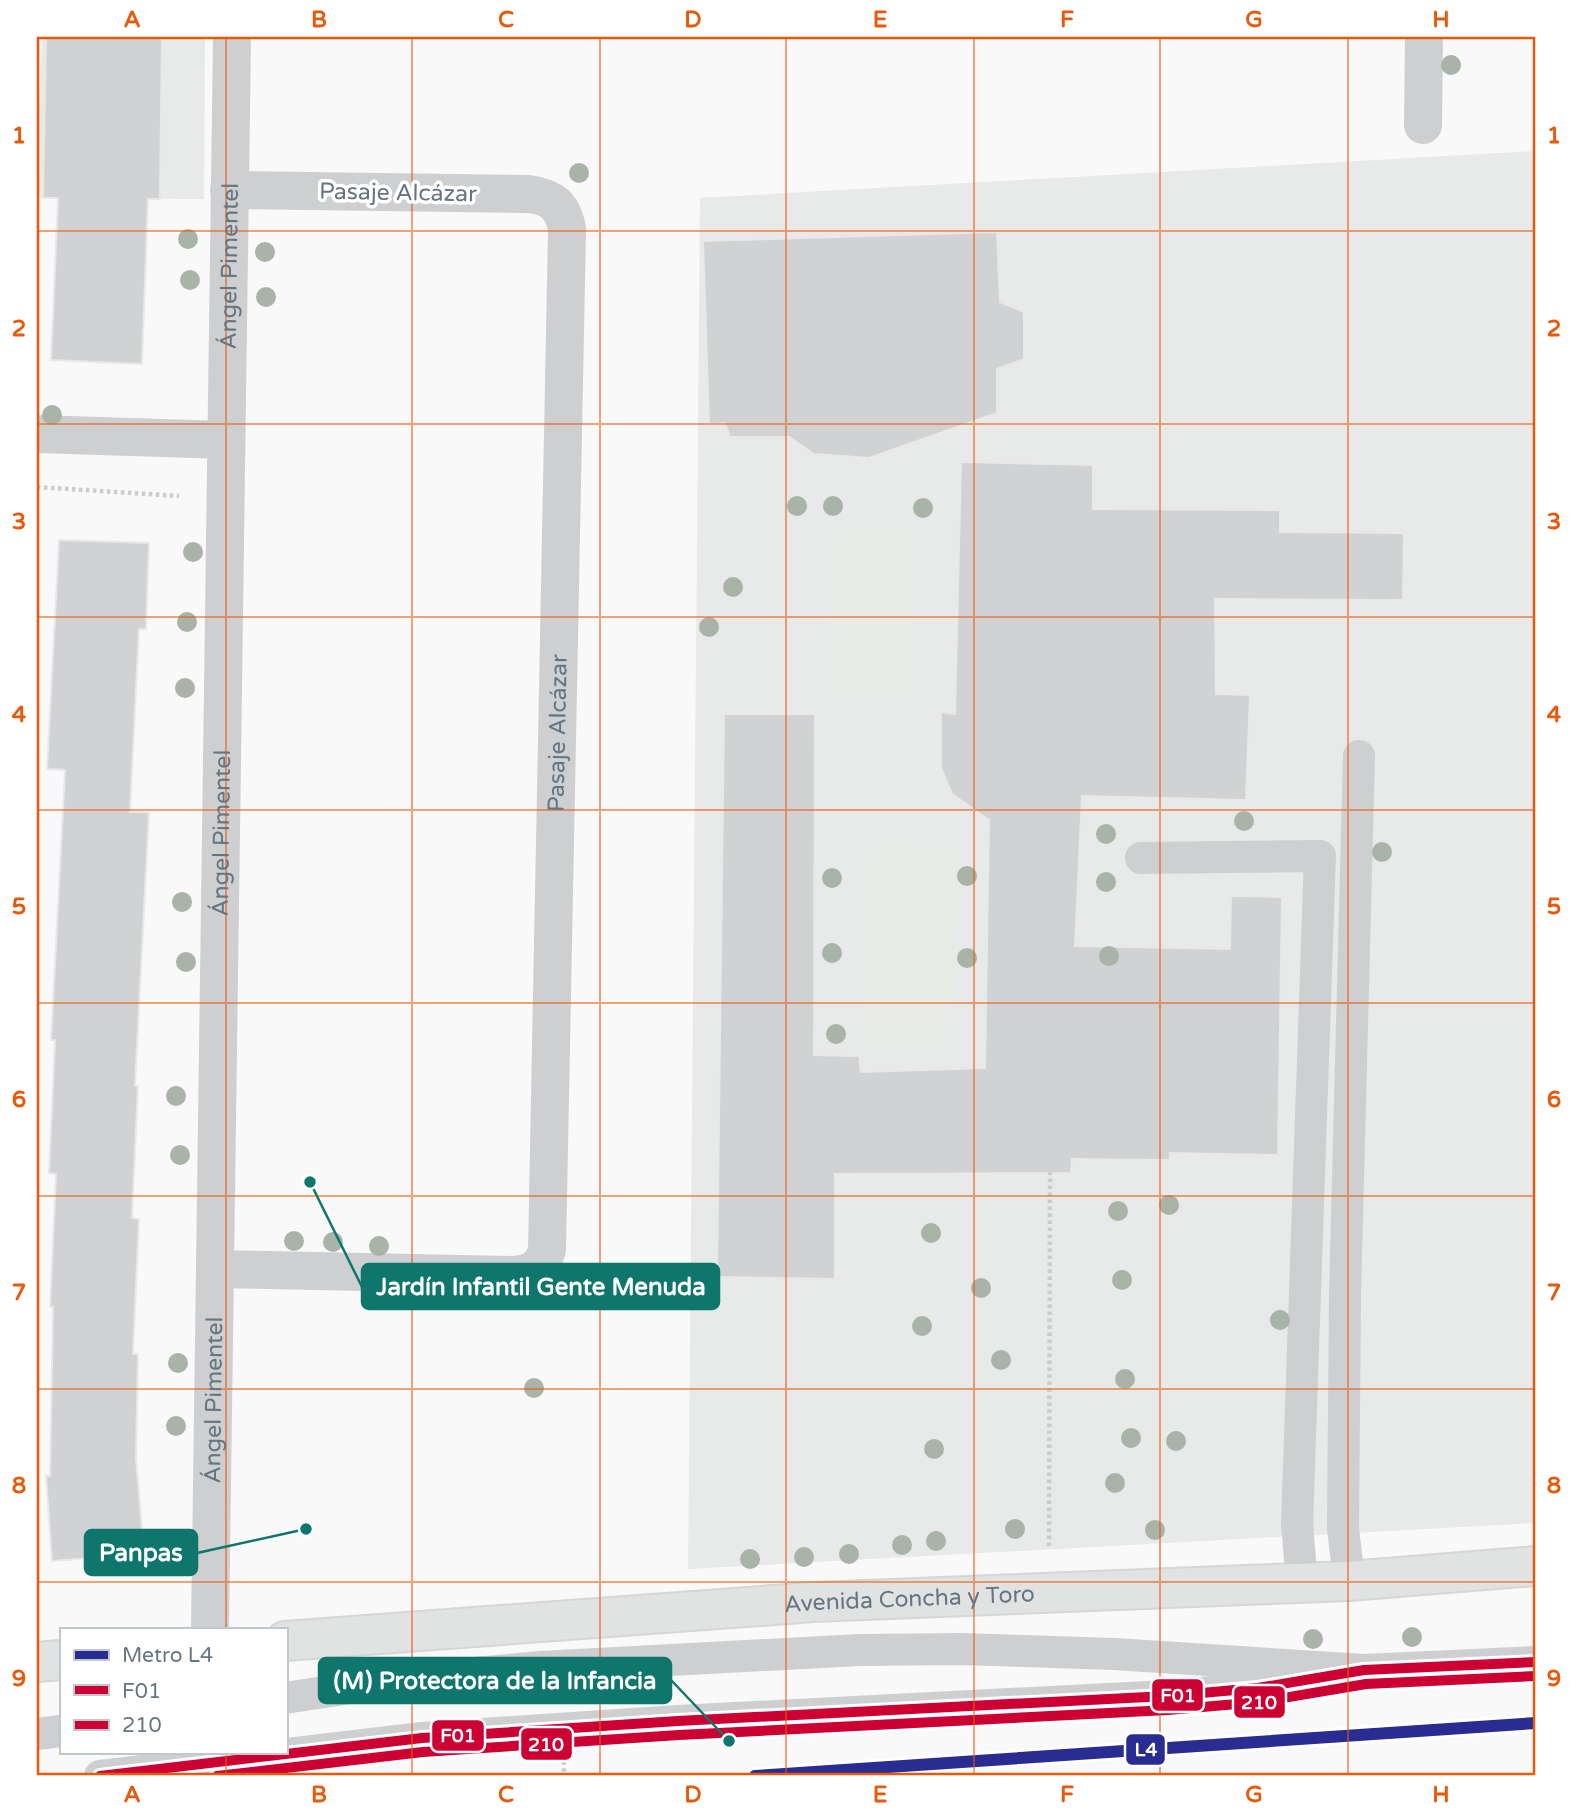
<svg xmlns="http://www.w3.org/2000/svg" width="1573" height="1813" font-family="'Varela Round',sans-serif">
<rect width="100%" height="100%" fill="#f9f9f9"/>
<g fill="#e8e9e9">
<polygon points="42,37 205,37 204,199 37,198 37,147"/>
<polygon points="1536,151 1536,1523 688,1569 700,198"/>
</g>
<g fill="#e8ebe6">
<polygon points="831,527 914,529 912,694 828,693"/>
<polygon points="869,843 955,846 950,1045 864,1044"/>
</g>
<g fill="#d0d2d3" stroke="#e8e8e8" stroke-width="2">
<polygon points="46,37 162,37 160,199 148,199 142,364 51,360 58,198 43,198"/>
<polygon points="997,232 1000,302 1024,312 1024,359 997,369 997,413 869,458 814,454 789,437 730,437 725,423 709,424 703,241"/>
<polygon points="961,462 1093,465 1093,509 1280,510 1280,532 1404,533 1403,600 1215,599 1216,694 1250,695 1246,800 1082,796 1075,946 1230,949 1231,896 1282,897 1278,1155 1170,1153 1170,1160 1072,1159 1071,1173 835,1174 835,1279 717,1277 724,714 815,714 814,1055 859,1056 861,1072 985,1068 989,820 952,794 941,768 941,712 955,714"/>
<polygon points="59,540 149,543 146,629 139,629 130,812 149,812 135,1086 138,1086 132,1218 139,1219 133,1354 138,1354 136,1458 144,1554 52,1561 46,1476 50,1476 53,1307 50,1307 56,1174 49,1173 55,1040 51,1040 65,770 47,769"/>
</g>
<g fill="none" stroke-linecap="round" stroke-linejoin="round">
<defs>
<g id="primary">
<path id="s3" d="M285,1641L814,1602L1349,1581L1536,1566"/>
<polyline points="37,1662 61,1660"/>
</g>
</defs>
<use href="#primary" stroke="#d5d6d7" stroke-width="42"/>
<g stroke="#cbcccd" stroke-width="4.5" stroke-dasharray="3.5 3.5" stroke-linecap="butt">
<polyline points="37,487 179,496"/>
<polyline points="1049,1546 1050,1172"/>
</g>
<g stroke="#cecfd0" stroke-width="32">
<polyline points="1141,858 1320,856 1297,1524 1302,1583"/>
<polyline points="1349,1581 1343,1528 1345,1294 1359,756"/>
<polyline points="285,1698 416,1678 541,1667 859,1650 961,1649 1114,1654 1364,1670 1536,1662"/>
<polyline points="37,1734 61,1731"/>
<polyline points="100,1776 422,1738 678,1721 1167,1696 1258,1688 1364,1670"/>
</g>
<g stroke="#cecfd0" stroke-width="38">
<polyline points="1423,125 1424,37"/>
<polyline points="37,434 226,440"/>
<path id="s1" d="M215,1269L515,1275C533,1273 542,1267 547,1250L567,229C563,206 552,197 529,194L229,190"/>
</g>
<path stroke="#cecfd0" stroke-width="38" id="s2" d="M210,1629L232,37"/>
<use href="#primary" stroke="#e1e2e2" stroke-width="38"/>
<path stroke="#cbcccd" stroke-width="4.5" stroke-dasharray="3.5 3.5" stroke-linecap="butt" d="M285,1747C309,1755 333,1758 359,1757L563,1740L564,1776"/>
<defs>
<polyline id="bus-1" points="100,1776 422,1738 678,1721 1167,1696 1258,1688 1364,1670 1536,1662"/>
<polyline id="bus-2" points="217,1776 423,1752 679,1735 1168,1710 1260,1702 1366,1684 1536,1676"/>
</defs>
<use href="#bus-1" stroke="#fff" stroke-width="16"/>
<use href="#bus-2" stroke="#fff" stroke-width="16"/>
<use href="#bus-1" stroke="#c03" stroke-width="10"/>
<use href="#bus-2" stroke="#c03" stroke-width="10"/>
<defs>
<polyline id="metro-1" points="755,1776 1536,1723"/>
</defs>
<use href="#metro-1" stroke="#fff" stroke-width="18"/>
<use href="#metro-1" stroke="#292d91" stroke-width="12"/>
</g>
<g fill="#a9b3a7">
<circle cx="1451" cy="65" r="10"/>
<circle cx="579" cy="173" r="10"/>
<circle cx="188" cy="239" r="10"/>
<circle cx="265" cy="252" r="10"/>
<circle cx="190" cy="280" r="10"/>
<circle cx="266" cy="297" r="10"/>
<circle cx="52" cy="415" r="10"/>
<circle cx="797" cy="506" r="10"/>
<circle cx="833" cy="506" r="10"/>
<circle cx="923" cy="508" r="10"/>
<circle cx="193" cy="552" r="10"/>
<circle cx="733" cy="587" r="10"/>
<circle cx="187" cy="622" r="10"/>
<circle cx="709" cy="627" r="10"/>
<circle cx="185" cy="688" r="10"/>
<circle cx="1244" cy="821" r="10"/>
<circle cx="1106" cy="834" r="10"/>
<circle cx="1382" cy="852" r="10"/>
<circle cx="967" cy="876" r="10"/>
<circle cx="832" cy="878" r="10"/>
<circle cx="1106" cy="882" r="10"/>
<circle cx="182" cy="902" r="10"/>
<circle cx="832" cy="953" r="10"/>
<circle cx="1109" cy="956" r="10"/>
<circle cx="967" cy="958" r="10"/>
<circle cx="186" cy="962" r="10"/>
<circle cx="836" cy="1034" r="10"/>
<circle cx="176" cy="1096" r="10"/>
<circle cx="180" cy="1155" r="10"/>
<circle cx="1169" cy="1205" r="10"/>
<circle cx="1118" cy="1211" r="10"/>
<circle cx="931" cy="1233" r="10"/>
<circle cx="294" cy="1241" r="10"/>
<circle cx="333" cy="1242" r="10"/>
<circle cx="379" cy="1246" r="10"/>
<circle cx="1122" cy="1280" r="10"/>
<circle cx="981" cy="1288" r="10"/>
<circle cx="1280" cy="1320" r="10"/>
<circle cx="922" cy="1326" r="10"/>
<circle cx="1001" cy="1360" r="10"/>
<circle cx="178" cy="1363" r="10"/>
<circle cx="1125" cy="1379" r="10"/>
<circle cx="534" cy="1388" r="10"/>
<circle cx="176" cy="1426" r="10"/>
<circle cx="1131" cy="1438" r="10"/>
<circle cx="1176" cy="1441" r="10"/>
<circle cx="934" cy="1449" r="10"/>
<circle cx="1115" cy="1483" r="10"/>
<circle cx="1015" cy="1529" r="10"/>
<circle cx="1155" cy="1530" r="10"/>
<circle cx="936" cy="1541" r="10"/>
<circle cx="902" cy="1545" r="10"/>
<circle cx="849" cy="1554" r="10"/>
<circle cx="804" cy="1557" r="10"/>
<circle cx="750" cy="1559" r="10"/>
<circle cx="1412" cy="1637" r="10"/>
<circle cx="1313" cy="1639" r="10"/>
</g>
<path fill="none" stroke="#e8590c" stroke-width="2" stroke-opacity="0.55" d="M226,37V1629M412,37V1776M600,37V1776M786,37V1776M974,37V1776M1160,37V1776M1348,37V1776M37,231H1536M37,424H1536M37,617H1536M37,810H1536M37,1003H1536M37,1196H1536M37,1389H1536M37,1582H1536M226,1752V1776"/>
<g text-anchor="middle" stroke-width="7" stroke-linejoin="round" paint-order="stroke">
<g font-size="23" fill="#657683" stroke="#fff">
<text transform="translate(398 192) rotate(1)" y="8">Pasaje Alcázar</text>
<text dy="8" stroke="none"><textPath href="#s2" startOffset="1363">Ángel Pimentel</textPath></text>
<text dy="8" stroke="none"><textPath href="#s1" startOffset="861">Pasaje Alcázar</textPath></text>
<text dy="8" stroke="none"><textPath href="#s2" startOffset="796">Ángel Pimentel</textPath></text>
<text dy="8" stroke="none"><textPath href="#s2" startOffset="229">Ángel Pimentel</textPath></text>
<text dy="8" stroke="none"><textPath href="#s3" startOffset="626">Avenida Concha y Toro</textPath></text>
</g>
</g>
<path fill="none" stroke="#0f766e" stroke-width="2.5" d="M310 1182L362 1287M306 1529L197 1553M729 1741L671 1680"/>
<g fill="#0f766e" stroke="#fff" stroke-width="2.5">
<circle cx="310" cy="1182" r="7"/>
<circle cx="306" cy="1529" r="7"/>
<circle cx="729" cy="1741" r="7"/>
</g>
<g fill="#0f766e" stroke="#0f766e" stroke-width="2.5">
<rect x="362" y="1264" width="357" height="45" rx="7"/>
<rect x="85" y="1530" width="112" height="45" rx="7"/>
<rect x="319" y="1658" width="352" height="45" rx="7"/>
</g>
<g font-size="24" text-anchor="middle" font-weight="bold" fill="#fff">
<text x="541" y="1295">Jardín Infantil Gente Menuda</text>
<text x="141" y="1561">Panpas</text>
<text x="495" y="1689">(M) Protectora de la Infancia</text>
</g>
<g stroke="#fff" stroke-width="2.5">
<rect x="1151" y="1678" width="53" height="34" rx="7" fill="#c03"/>
<rect x="1233" y="1685" width="53" height="34" rx="7" fill="#c03"/>
<rect x="431" y="1719" width="54" height="33" rx="7" fill="#c03"/>
<rect x="520" y="1727" width="53" height="34" rx="7" fill="#c03"/>
<rect x="1125" y="1733" width="41" height="33" rx="7" fill="#292d91"/>
</g>
<g font-size="19" text-anchor="middle" font-weight="bold" fill="#fff">
<text x="1178" y="1702">F01</text>
<text x="1259" y="1709">210</text>
<text x="458" y="1742">F01</text>
<text x="546" y="1751">210</text>
<text x="1146" y="1756">L4</text>
</g>
<rect width="1573" height="1813" fill="none" stroke="#ffffff" stroke-width="77"/>
<rect x="60" y="1628" width="228" height="126" fill="#ffffff" stroke="#c1c8cd" stroke-width="2"/>
<rect x="74" y="1650" width="35" height="10" fill="#292d91" stroke="#c1c8cd" stroke-width="2"/>
<text x="122" y="1662" font-size="21" fill="#657683">Metro L4</text>
<rect x="74" y="1685" width="35" height="10" fill="#cc0033" stroke="#c1c8cd" stroke-width="2"/>
<text x="122" y="1698" font-size="21" fill="#657683">F01</text>
<rect x="74" y="1720" width="35" height="10" fill="#cc0033" stroke="#c1c8cd" stroke-width="2"/>
<text x="122" y="1732" font-size="21" fill="#657683">210</text>
<rect x="38" y="38" width="1496" height="1736" fill="none" stroke="#e8590c" stroke-width="2.5"/>
<g font-size="23" text-anchor="middle" font-weight="bold" fill="#e8590c">
<text x="132" y="27">A</text>
<text x="319" y="27">B</text>
<text x="506" y="27">C</text>
<text x="693" y="27">D</text>
<text x="880" y="27">E</text>
<text x="1067" y="27">F</text>
<text x="1254" y="27">G</text>
<text x="1441" y="27">H</text>
<text x="19" y="143">1</text>
<text x="1554" y="143">1</text>
<text x="19" y="336">2</text>
<text x="1554" y="336">2</text>
<text x="19" y="529">3</text>
<text x="1554" y="529">3</text>
<text x="19" y="722">4</text>
<text x="1554" y="722">4</text>
<text x="19" y="914">5</text>
<text x="1554" y="914">5</text>
<text x="19" y="1107">6</text>
<text x="1554" y="1107">6</text>
<text x="19" y="1300">7</text>
<text x="1554" y="1300">7</text>
<text x="19" y="1493">8</text>
<text x="1554" y="1493">8</text>
<text x="19" y="1686">9</text>
<text x="1554" y="1686">9</text>
<text x="132" y="1802">A</text>
<text x="319" y="1802">B</text>
<text x="506" y="1802">C</text>
<text x="693" y="1802">D</text>
<text x="880" y="1802">E</text>
<text x="1067" y="1802">F</text>
<text x="1254" y="1802">G</text>
<text x="1441" y="1802">H</text>
</g>
</svg>
